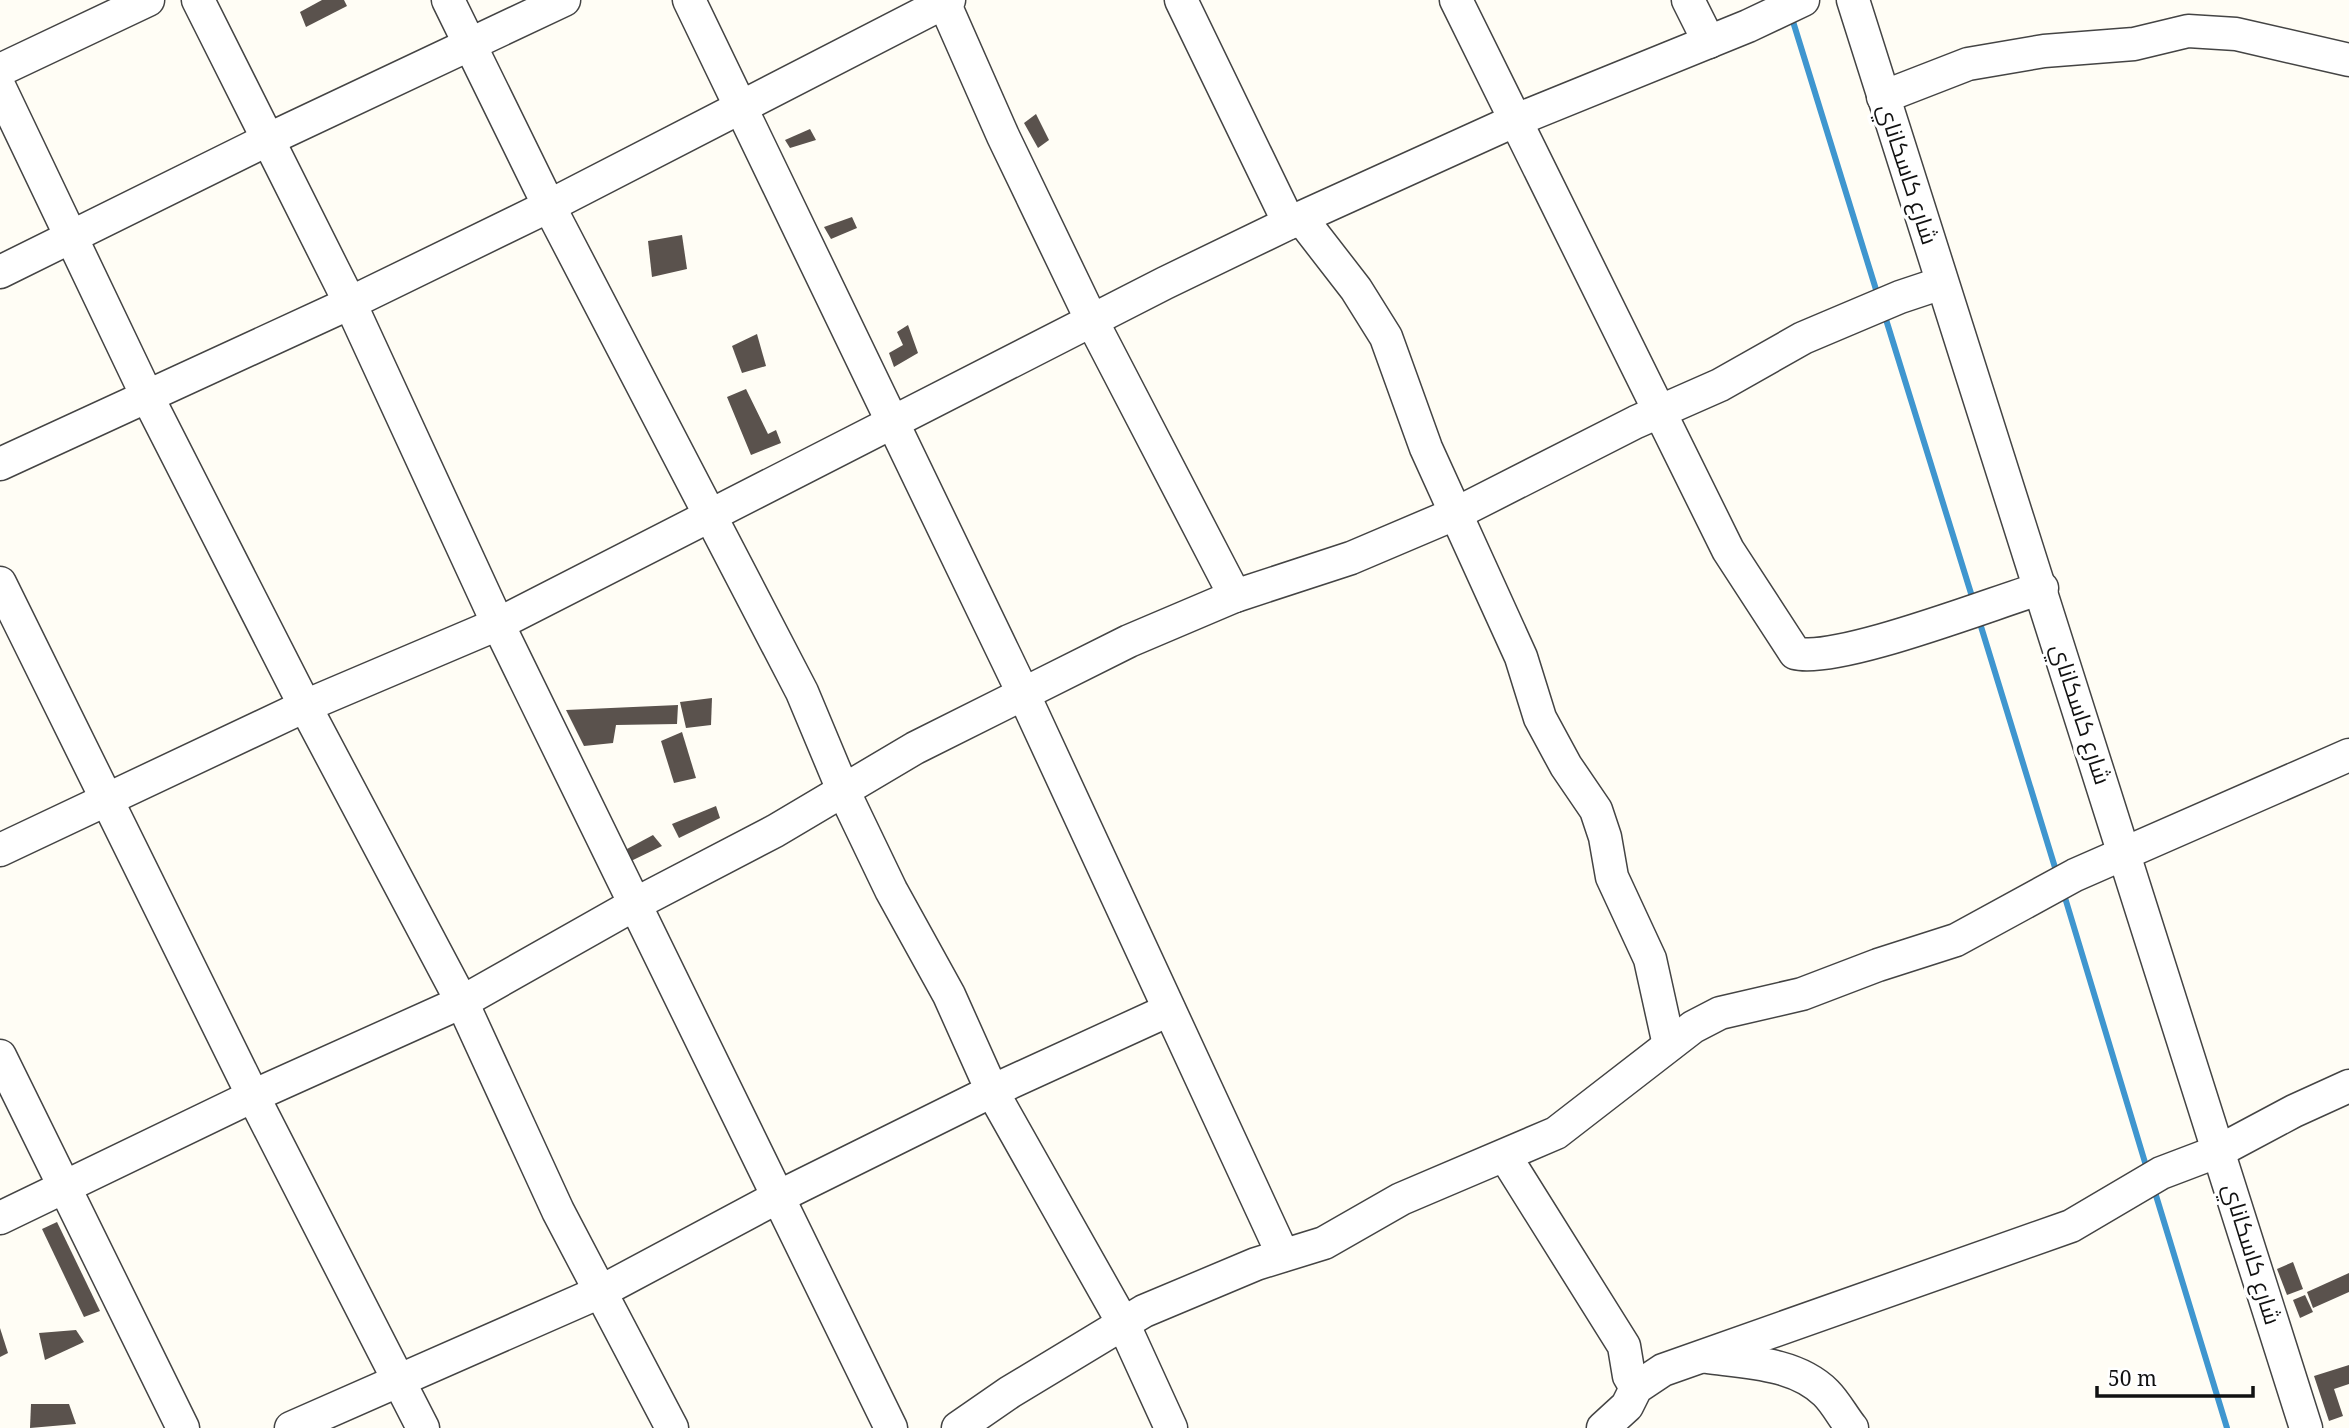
<svg xmlns="http://www.w3.org/2000/svg" width="2349" height="1428" font-family="'Noto Serif',Cairo,serif">
<rect width="100%" height="100%" fill="#fffdf5"/>
<g fill="none" stroke-linecap="round" stroke-linejoin="round">
<g stroke="#3f96cf" stroke-width="6">
<polyline points="1791,15 1878,296"/>
<polyline points="1884,313 1974,603"/>
<polyline points="1979,620 2057,874"/>
<polyline points="2063,891 2147,1169"/>
<polyline points="2154,1189 2227,1428"/>
</g>
</g>
<g fill="#5a524d">
<polygon points="322,0 344,0 347,6 306,27 300,12"/>
<polygon points="1036,114 1049,140 1038,148 1024,123"/>
<polygon points="810,129 816,140 790,148 785,140"/>
<polygon points="852,217 857,228 831,239 824,227"/>
<polygon points="682,235 687,269 652,277 648,241"/>
<polygon points="908,325 918,353 894,367 889,353 903,345 897,332"/>
<polygon points="757,334 766,366 742,373 732,346"/>
<polygon points="746,389 768,434 776,430 781,443 751,455 727,397"/>
<polygon points="712,698 711,725 686,728 680,702"/>
<polygon points="678,705 677,724 616,725 613,743 584,746 566,710"/>
<polygon points="682,732 696,778 674,783 661,741"/>
<polygon points="716,806 720,818 679,838 672,824"/>
<polygon points="653,835 662,846 631,861 627,849"/>
<polygon points="57,1222 100,1311 84,1317 42,1229"/>
<polygon points="2293,1262 2303,1289 2287,1295 2277,1269"/>
<polygon points="2349,1273 2349,1292 2313,1308 2307,1292"/>
<polygon points="2305,1295 2313,1312 2300,1318 2293,1300"/>
<polygon points="0,1328 8,1353 0,1357"/>
<polygon points="76,1330 84,1342 45,1360 39,1333"/>
<polygon points="2349,1365 2349,1384 2334,1389 2343,1416 2329,1421 2314,1376"/>
<polygon points="31,1404 69,1404 76,1424 30,1428"/>
</g>
<g fill="none" stroke-linecap="round" stroke-linejoin="round">
<defs>
<g id="minor">
<polyline points="198,0 350,303 498,624 891,1428"/>
<polyline points="448,0 549,206 802,692 843,790 891,890 949,995 992,1091 1123,1323 1171,1428"/>
<polyline points="689,0 1023,693 1283,1255"/>
<polyline points="943,0 1003,136 1092,321 1235,596"/>
<polyline points="1181,0 1289,223"/>
<path d="M1456,0L1728,550L1795,653C1837,664 1992,603 2042,588"/>
<polyline points="1688,0 1709,42"/>
<polyline points="1853,0 2306,1428"/>
<polyline points="0,70 148,0"/>
<polyline points="0,88 147,396 305,706 462,1002 558,1211 672,1428"/>
<polyline points="1883,97 1968,64 2044,51 2134,44 2188,31 2236,34 2349,60"/>
<polyline points="1301,218 1356,289 1386,337 1426,448 1521,657 1540,718 1566,766 1596,810 1605,837 1612,877 1650,959 1669,1045"/>
<polyline points="0,272 267,140 564,0"/>
<polyline points="0,464 350,303 549,206 949,0"/>
<polyline points="0,583 253,1096 423,1428"/>
<polyline points="0,850 305,706 498,624 1165,283 1289,223 1514,121 1748,26 1803,0"/>
<polyline points="0,1056 183,1428"/>
<polyline points="1505,1156 1624,1346 1629,1376 1636,1388"/>
<polyline points="0,1218 253,1096 462,1002 637,903 775,831 915,748 1129,641 1235,596 1351,558 1457,513 1636,422 1720,385 1803,338 1900,297 1942,283"/>
<path d="M1707,1357C1746,1362 1796,1363 1826,1393C1836,1403 1843,1417 1852,1428"/>
<polyline points="291,1428 600,1292 776,1198 992,1091 1169,1010"/>
<polyline points="958,1428 1010,1392 1144,1311 1256,1264 1324,1243 1401,1199 1556,1133 1693,1027 1720,1013 1802,994 1878,965 1956,940 2075,875 2349,755"/>
<polyline points="1603,1428 1627,1406 1636,1388 1663,1370 2071,1226 2161,1173 2219,1151 2294,1111 2349,1086"/>
</g>
</defs>
<use href="#minor" stroke="#444" stroke-width="35"/>
<use href="#minor" stroke="#fff" stroke-width="32"/>
</g>
<g text-anchor="middle" stroke-width="7" stroke-linejoin="round" paint-order="stroke">
<g font-size="23" fill="#111" stroke="#fff">
<text transform="translate(1908 174) rotate(72)" y="8">شارع كاسكاناي</text>
<text transform="translate(2081 714) rotate(72)" y="8">شارع كاسكاناي</text>
<text transform="translate(2252 1254) rotate(73)" y="8">شارع كاسكاناي</text>
</g>
</g>
<path d="M2097 1386v10h156v-10" fill="none" stroke="#111111" stroke-width="3.5"/>
<text x="2108" y="1386" font-size="21" fill="#111111" stroke="#ffffff" stroke-width="5" paint-order="stroke">50 m</text>
</svg>
